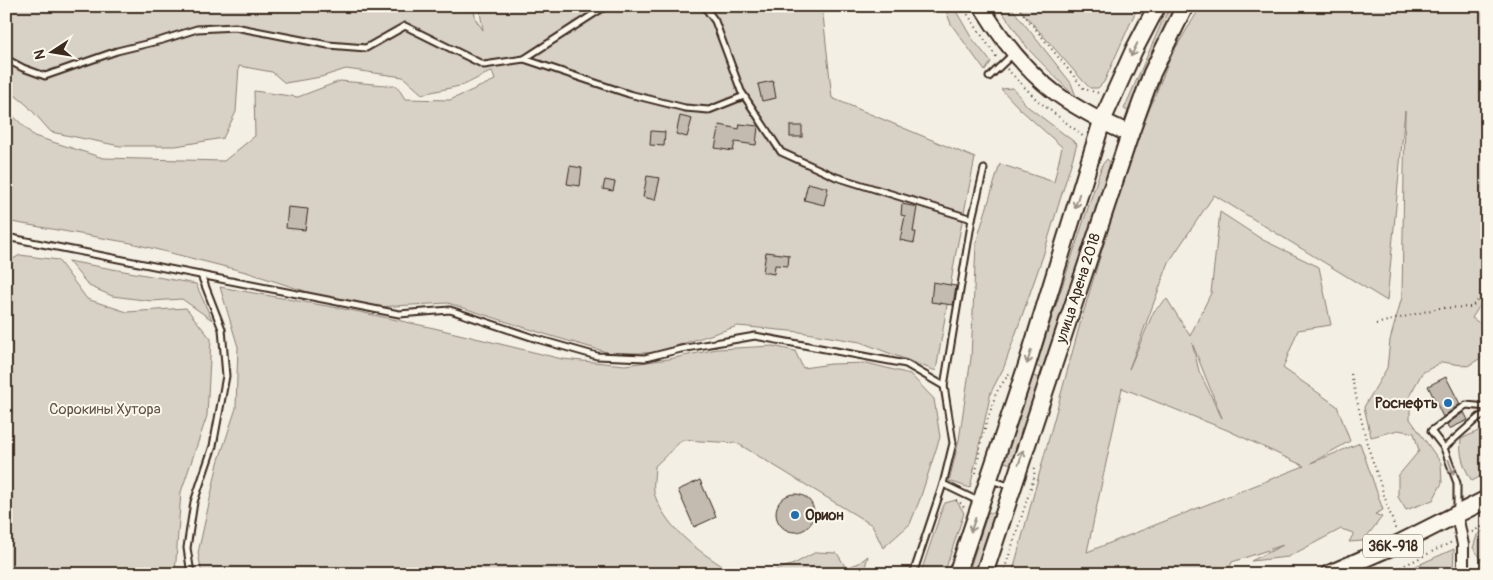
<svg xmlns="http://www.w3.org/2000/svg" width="1493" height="580" font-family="Pangolin,sans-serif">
<rect width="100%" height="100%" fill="#f3efe4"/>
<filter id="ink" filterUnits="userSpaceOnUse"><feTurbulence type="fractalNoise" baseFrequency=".02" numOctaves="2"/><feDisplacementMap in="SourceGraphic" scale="10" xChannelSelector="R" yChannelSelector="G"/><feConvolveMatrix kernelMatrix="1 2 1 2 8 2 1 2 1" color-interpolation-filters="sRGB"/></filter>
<g filter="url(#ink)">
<g fill="#d8d1c6" stroke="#8a7e72" fill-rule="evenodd">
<polygon points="6,6 473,6 476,20 483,30 479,6 822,6 832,98 975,158 956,252 936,371 860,342 800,332 738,326 654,353 610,353 551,336 448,303 377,307 320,296 246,272 131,243 6,221 6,109 34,136 103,158 224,161 255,136 254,91 298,97 340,81 397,86 405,99 450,100 495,80 492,71 464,85 422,94 403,77 346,69 321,77 285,83 272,72 239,66 236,112 223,138 176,146 120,146 51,132 27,105 6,88"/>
<polygon points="944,6 953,6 971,37 991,62 985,71 951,24"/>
<polygon points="998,6 1010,6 1071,83 1077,99 1029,50"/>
<polygon points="1017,6 1138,6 1104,82 1098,88 1090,88 1083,81"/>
<polygon points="1171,6 1181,6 1131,113 1124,109 1161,24"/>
<path d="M1201,6H1487V294L1472,318L1487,328V354L1468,366L1442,362L1422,373L1410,395V419L1441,463L1442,483L1433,500L1406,510L1398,497V476L1419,451L1414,433L1398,430L1371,437L1364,407L1387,368L1390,340L1402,297L1405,111L1387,301L1214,195L1169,262L1129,369L1154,311L1167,299L1190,336L1211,293L1220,212L1263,240L1319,267L1331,325L1298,330L1283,368L1337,406L1350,441L1311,463L1360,443L1383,510L1375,514L1382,517L1363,541L1349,542L1354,533L1341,529L1288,557L1251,561L1283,545L1232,562L1227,574H1206L1208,570L1197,574H1012L1080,324L1130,156L1172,54ZM1192,343L1222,418L1199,371ZM1122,388L1227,430L1304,466L1087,552Z"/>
<polygon points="1013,88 1027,106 1077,144 1043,256 1004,367 991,392 970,488 949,481 959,440 971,358 976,243 1000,164 1054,182 1062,147 1020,109 1001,89"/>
<polygon points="1107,159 1110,162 1111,167 1042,369 1036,366 1102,165"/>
<polygon points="20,255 58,260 87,299 127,312 186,308 211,339 207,416 181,492 175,574 6,574 6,263"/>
<polygon points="68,261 196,284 212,320 182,299 152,301 112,296 89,286"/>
<path d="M220,287L355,311L434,328L562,359L625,365L669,359L717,349L773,346L795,351L803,368L831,364L867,363L910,374L934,399L940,437L920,499L910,524L883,548L872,525L737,443L682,440L655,466C655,474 652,488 655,496C669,533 703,554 735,574H202L198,553L218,463L236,408L238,347Z"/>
<polygon points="1033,376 1040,378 1012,464 1004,462"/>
<path d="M1487,427V473L1472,481C1464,468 1459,455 1461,439Z"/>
<polygon points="956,500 964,513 944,574 925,574 922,569 942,509 945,503"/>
<polygon points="988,512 997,514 978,574 968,574"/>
<polygon points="1487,528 1487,561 1484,562 1473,548 1477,535"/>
<polygon points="1454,549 1453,574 1398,574"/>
<polygon points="816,552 837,553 846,568 859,563 868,556 863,574 764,574 794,564"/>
</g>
<g fill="#c3bbb0" stroke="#3b2a1e">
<polygon points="773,81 776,98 762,101 758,84"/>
<polygon points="680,116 692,119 687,137 676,134"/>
<polygon points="740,124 758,126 756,145 735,142 733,151 715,148 720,125 739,129"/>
<rect x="790" y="126" width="12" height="11"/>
<polygon points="651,131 665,132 664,146 650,145"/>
<polygon points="570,166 582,168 580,186 567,184"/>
<polygon points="647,176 660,178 655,200 643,197"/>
<polygon points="605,180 615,182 613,191 603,189"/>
<polygon points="808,183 828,188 824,205 804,200"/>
<polygon points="902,204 917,207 913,232 916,232 914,243 900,240 905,216 901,215"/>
<polygon points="288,207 308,209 305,230 286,228"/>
<polygon points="766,252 789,255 788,266 775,265 774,274 763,272"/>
<polygon points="933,282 956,286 953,305 931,302"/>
<polygon points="1446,377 1460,404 1443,417 1428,386"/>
<polygon points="1464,412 1468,420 1449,429 1447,424"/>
<polygon points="700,480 716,517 694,527 678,490"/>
<circle cx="795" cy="513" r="19"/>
</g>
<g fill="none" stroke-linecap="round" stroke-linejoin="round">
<defs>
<g id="service">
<polyline points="6,59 23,68 45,76 117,51 162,40 197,29 235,27 328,45 366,48 405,26 484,65 524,59 606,6"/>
<polyline points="524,59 629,94 685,108 709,110 744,96"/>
<polyline points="989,77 1013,54"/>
<polyline points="972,219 984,169"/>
<polyline points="6,237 399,314 450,310 537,339 597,356 645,358 681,349 755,336 906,364 944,386 972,219 836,177 781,152 741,91 715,21 704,6"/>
<polyline points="1444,448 1431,431 1466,405 1487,407"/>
<polyline points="991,480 1012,487"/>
<polyline points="943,484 978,501"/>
<polyline points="1457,510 1457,483 1444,448 1479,417 1487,414"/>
<polyline points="191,574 187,548 194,502 213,446 226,376 222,329 201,275"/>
<polyline points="913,574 943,484 953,443 944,386"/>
</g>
<polyline id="minor" points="1457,515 1463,545 1463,574"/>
<path id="secondary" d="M981,6C1000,37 1024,69 1053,91C1068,103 1085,112 1102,121"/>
<g id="primary">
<polyline points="1102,121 1130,134"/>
<polyline points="957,574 1026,368 1102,121 1134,50 1157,6"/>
<polyline points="984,574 1130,134 1152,73 1185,6"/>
<polyline points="1329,574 1400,543 1487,499"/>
</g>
</defs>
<use href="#service" stroke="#3b2a1e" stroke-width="9"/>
<use href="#minor" stroke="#3b2a1e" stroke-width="14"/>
<use href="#secondary" stroke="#3b2a1e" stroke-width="18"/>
<use href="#primary" stroke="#3b2a1e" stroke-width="20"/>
<g stroke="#3b2a1e" stroke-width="2" stroke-dasharray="1 4" stroke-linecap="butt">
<polyline points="962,6 997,58"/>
<polyline points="1017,6 1084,89 1099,93"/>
<polyline points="1007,69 1037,100 1081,134 1083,137"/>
<polyline points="1376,324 1439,308 1471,307 1487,292"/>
<polyline points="1351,374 1367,444 1396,531"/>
<polyline points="976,473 981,441 996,393 1010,372"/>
<polyline points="956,500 963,505 964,509"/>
<polyline points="1472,532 1487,524"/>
<polyline points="1003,574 1034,478 1035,466"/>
<polyline points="1387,574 1452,542"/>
</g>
<use href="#service" stroke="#fbf7ec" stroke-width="5"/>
<use href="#minor" stroke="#fbf7ec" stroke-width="10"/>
<use href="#secondary" stroke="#fbf7ec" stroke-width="14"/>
<use href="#primary" stroke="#fbf7ec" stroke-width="16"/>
</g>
<defs><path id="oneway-shaft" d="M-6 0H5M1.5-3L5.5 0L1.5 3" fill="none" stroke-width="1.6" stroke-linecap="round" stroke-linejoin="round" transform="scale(1.25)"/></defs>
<g stroke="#9b9085">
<use href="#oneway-shaft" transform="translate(1134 50) rotate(116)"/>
<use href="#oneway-shaft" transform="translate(1077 201) rotate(107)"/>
<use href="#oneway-shaft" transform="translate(1029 357) rotate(107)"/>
<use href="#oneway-shaft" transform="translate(1021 457) rotate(-72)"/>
<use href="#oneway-shaft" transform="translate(1451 467) rotate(70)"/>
<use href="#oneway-shaft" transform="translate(973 525) rotate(109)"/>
</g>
</g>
<g fill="#1f6fb2" stroke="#fbf7ec" stroke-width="2">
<circle cx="1448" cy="403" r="5"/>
<circle cx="795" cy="515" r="5"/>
</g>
<g text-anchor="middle" stroke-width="4" stroke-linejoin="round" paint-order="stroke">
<rect fill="#fbf7ec" stroke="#75685c" stroke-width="1" x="1363" y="534.5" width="60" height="23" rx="4"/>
<g font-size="14" font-weight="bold" fill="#3b2a1e">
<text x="1393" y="551">36К-918</text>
</g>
<g font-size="15" fill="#3b2a1e" stroke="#fbf7ec">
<text transform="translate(1078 288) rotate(-72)" y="5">улица Арена 2018</text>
</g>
<g font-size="15" font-weight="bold" fill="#3b2a1e" stroke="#fbf7ec" text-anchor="end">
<text x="1438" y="408">Роснефть</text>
<text x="805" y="520" text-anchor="start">Орион</text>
</g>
<g font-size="15" fill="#625448" stroke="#fbf7ec">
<text x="105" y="414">Сорокины Хутора</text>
</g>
</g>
<rect width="1493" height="580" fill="none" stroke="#fbf7ec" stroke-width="25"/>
<rect x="12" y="12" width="1468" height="555" fill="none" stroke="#3b2a1e" stroke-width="2" filter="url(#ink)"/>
<g transform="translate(52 52) rotate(258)" stroke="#fbf7ec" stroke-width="4" paint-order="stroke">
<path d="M0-4L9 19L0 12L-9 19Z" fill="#3b2a1e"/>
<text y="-8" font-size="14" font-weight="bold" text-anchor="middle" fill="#3b2a1e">N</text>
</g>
</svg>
